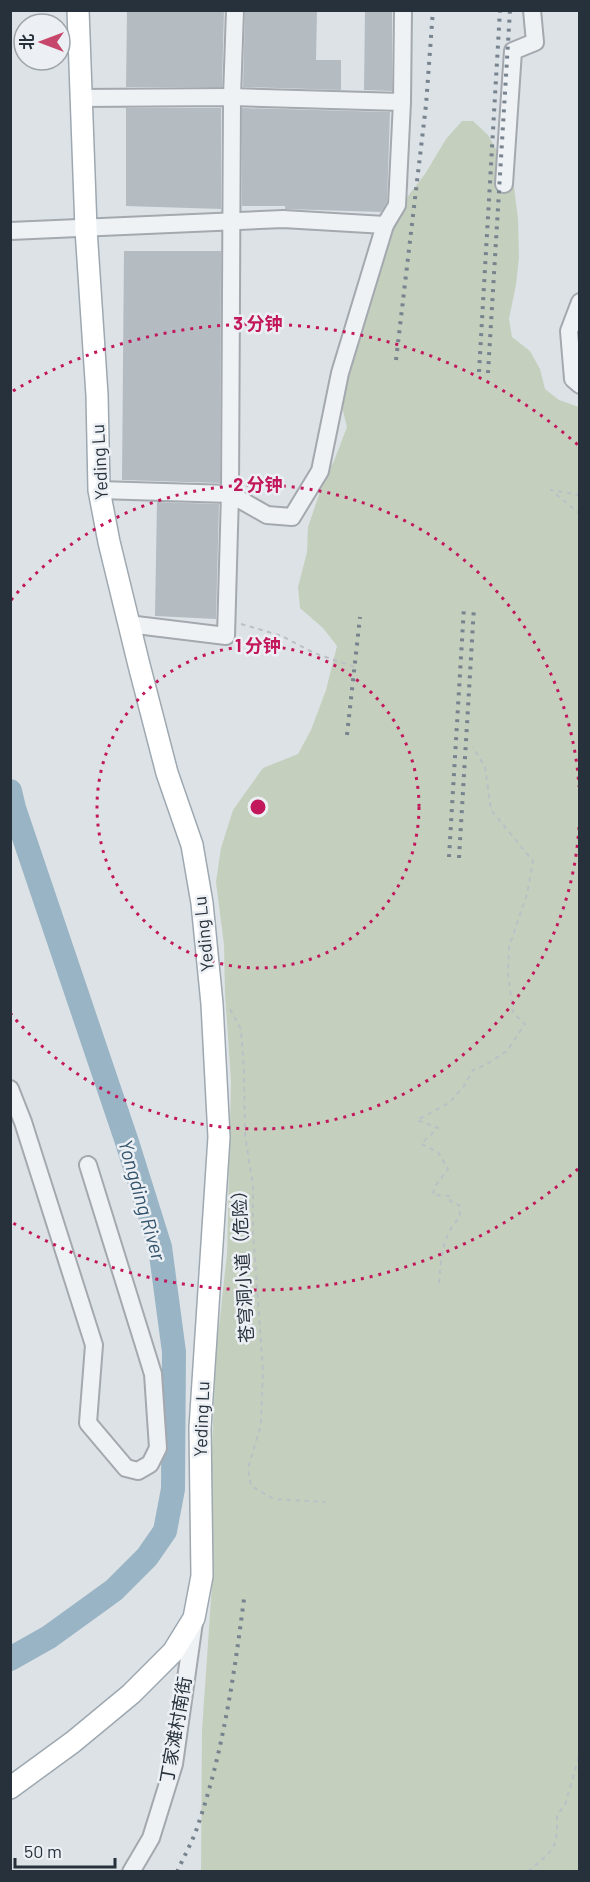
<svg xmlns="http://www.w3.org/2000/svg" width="590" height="1882" font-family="Barlow,'Noto Sans SC',sans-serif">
<rect width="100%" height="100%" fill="#dde2e6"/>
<polygon fill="#c5cfbe" points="462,121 473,121 488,135 513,179 518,219 519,257 516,285 509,319 512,337 530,351 540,369 545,389 559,400 579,407 579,1871 201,1872 202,1730 212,1585 212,1449 216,1353 227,1254 231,1081 225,994 224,945 216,882 221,848 233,810 263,768 298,754 311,730 326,690 337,646 323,628 300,608 298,587 307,552 308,527 325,477 334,461 347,427 342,407 342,386 380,254 405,200 425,174 446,139"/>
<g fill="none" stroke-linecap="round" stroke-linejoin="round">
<polyline stroke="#99b4c5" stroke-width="24" points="10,791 14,808 127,1142 160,1247 174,1352 173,1489 165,1531 147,1557 114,1590 49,1637 10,1659"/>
</g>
<g fill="#b4bcc2">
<polygon points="127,10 224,10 222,87 126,87"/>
<polygon points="245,10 317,10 316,60 341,60 341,90 243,87"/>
<polygon points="365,10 392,10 392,91 364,90"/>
<polygon points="126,108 221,108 221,209 126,206"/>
<polygon points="242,108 390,112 387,202 381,212 285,209 285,206 242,206"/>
<polygon points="124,251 221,251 220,483 122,480"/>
<polygon points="157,502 219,504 216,619 155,616"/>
</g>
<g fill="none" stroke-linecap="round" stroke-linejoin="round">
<defs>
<g id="minor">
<polyline points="81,98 232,97 402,102"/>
<polyline points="504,184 513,51 535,42 532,10"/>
<polyline points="10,231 283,219 385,225"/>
<polyline points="580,302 569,331 573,379 580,385"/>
<polyline points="99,490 230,494 232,97 235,10"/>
<polyline points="128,624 226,636 230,494 267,515 292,517 320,471 340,373 385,225 397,205 402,102 403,10"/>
<polyline points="10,1089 23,1122 94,1345 88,1423 126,1468 138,1471 150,1464 158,1448 153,1374 88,1165"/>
<polyline points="131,1872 151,1838 174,1764 194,1622"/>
</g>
<polyline id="major" points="10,1788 73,1742 131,1694 173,1652 194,1618 202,1576 200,1428 219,1137 212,1004 202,903 192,845 167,773 139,665 109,542 99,490 97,395 86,229 78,10"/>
</defs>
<use href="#minor" stroke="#a3a9af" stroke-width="20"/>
<use href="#major" stroke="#9da8b1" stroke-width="24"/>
<g stroke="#bbc0c5" stroke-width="2" stroke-dasharray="4.5 4.5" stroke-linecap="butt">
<polyline points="580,495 551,490 580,514"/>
<polyline points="241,624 282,636 314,653 355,667"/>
<polyline points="230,1009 241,1029 244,1071 245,1135 253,1186 253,1231 263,1371 261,1425 248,1468 251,1486 274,1499 325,1502"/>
<path d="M439,1283C441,1259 442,1235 460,1217L459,1205L450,1201L451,1196L433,1195L434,1188L448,1169L438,1152L421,1144L438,1128L417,1120L449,1103L464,1086L473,1070L487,1064L507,1051L525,1024L513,1013L508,974L509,947L527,894L533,861L491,810L485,767L473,747"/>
<path d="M528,1872C553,1849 558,1851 557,1815L565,1805L580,1753"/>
</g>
<use href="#minor" stroke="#eff2f5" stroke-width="16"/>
<use href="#major" stroke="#fff" stroke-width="21"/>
<g stroke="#77838f" stroke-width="4" stroke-dasharray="3 6" stroke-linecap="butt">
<polyline points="396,360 426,105 433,10"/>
<polyline points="479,372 500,10"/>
<polyline points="488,373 510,10"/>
<polyline points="347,735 360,617"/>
<polyline points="449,857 464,607"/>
<polyline points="459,858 474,607"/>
<path d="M177,1872C184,1856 193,1841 198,1825C223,1752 234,1676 244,1599"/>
</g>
</g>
<g fill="none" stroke="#c2185b" stroke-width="3" stroke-dasharray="3 6">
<circle cx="258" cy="807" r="161"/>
<path d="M579 827A322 322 0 0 1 11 1014M11 600A322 322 0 0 1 579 787"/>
<path d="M578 1169A483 483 0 0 1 13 1223M13 391A483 483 0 0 1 578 445"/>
</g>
<g text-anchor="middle" stroke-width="5" stroke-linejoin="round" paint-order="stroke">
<g font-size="18" fill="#27313b" stroke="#ecf0f4">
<text transform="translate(100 462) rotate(-93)" y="6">Yeding Lu</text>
<text transform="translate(204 934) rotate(-96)" y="6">Yeding Lu</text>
<text transform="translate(243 1262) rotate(-93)" y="6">苍穹洞小道（危险）</text>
<text transform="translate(202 1419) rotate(-88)" y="6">Yeding Lu</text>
<text transform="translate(176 1730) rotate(-80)" y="6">丁家滩村南街</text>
</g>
<g font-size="20" font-style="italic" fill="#34556d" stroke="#ecf0f4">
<text transform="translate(142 1200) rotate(74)" y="7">Yongding River</text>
</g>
</g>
<circle cx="258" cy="807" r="9" fill="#c2185b" stroke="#ecf0f4" stroke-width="3"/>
<g font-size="18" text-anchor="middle" font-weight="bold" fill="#c2185b" stroke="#ecf0f4" stroke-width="5" stroke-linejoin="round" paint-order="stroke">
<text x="258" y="330">3 分钟</text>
<text x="258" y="491">2 分钟</text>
<text x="258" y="652">1 分钟</text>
</g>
<rect width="590" height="1882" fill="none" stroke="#27313b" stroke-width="24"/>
<g transform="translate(42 42) rotate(270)"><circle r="28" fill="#ecf0f4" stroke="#9da4aa" stroke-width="1.5"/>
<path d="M0-4.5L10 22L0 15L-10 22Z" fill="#c6476b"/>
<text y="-9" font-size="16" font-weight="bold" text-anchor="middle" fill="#27313b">北</text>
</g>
<path d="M15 1858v9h100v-9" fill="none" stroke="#27313b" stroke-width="3"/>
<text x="24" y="1858" font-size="18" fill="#27313b" stroke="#ecf0f4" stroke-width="4.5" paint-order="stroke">50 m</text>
</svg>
